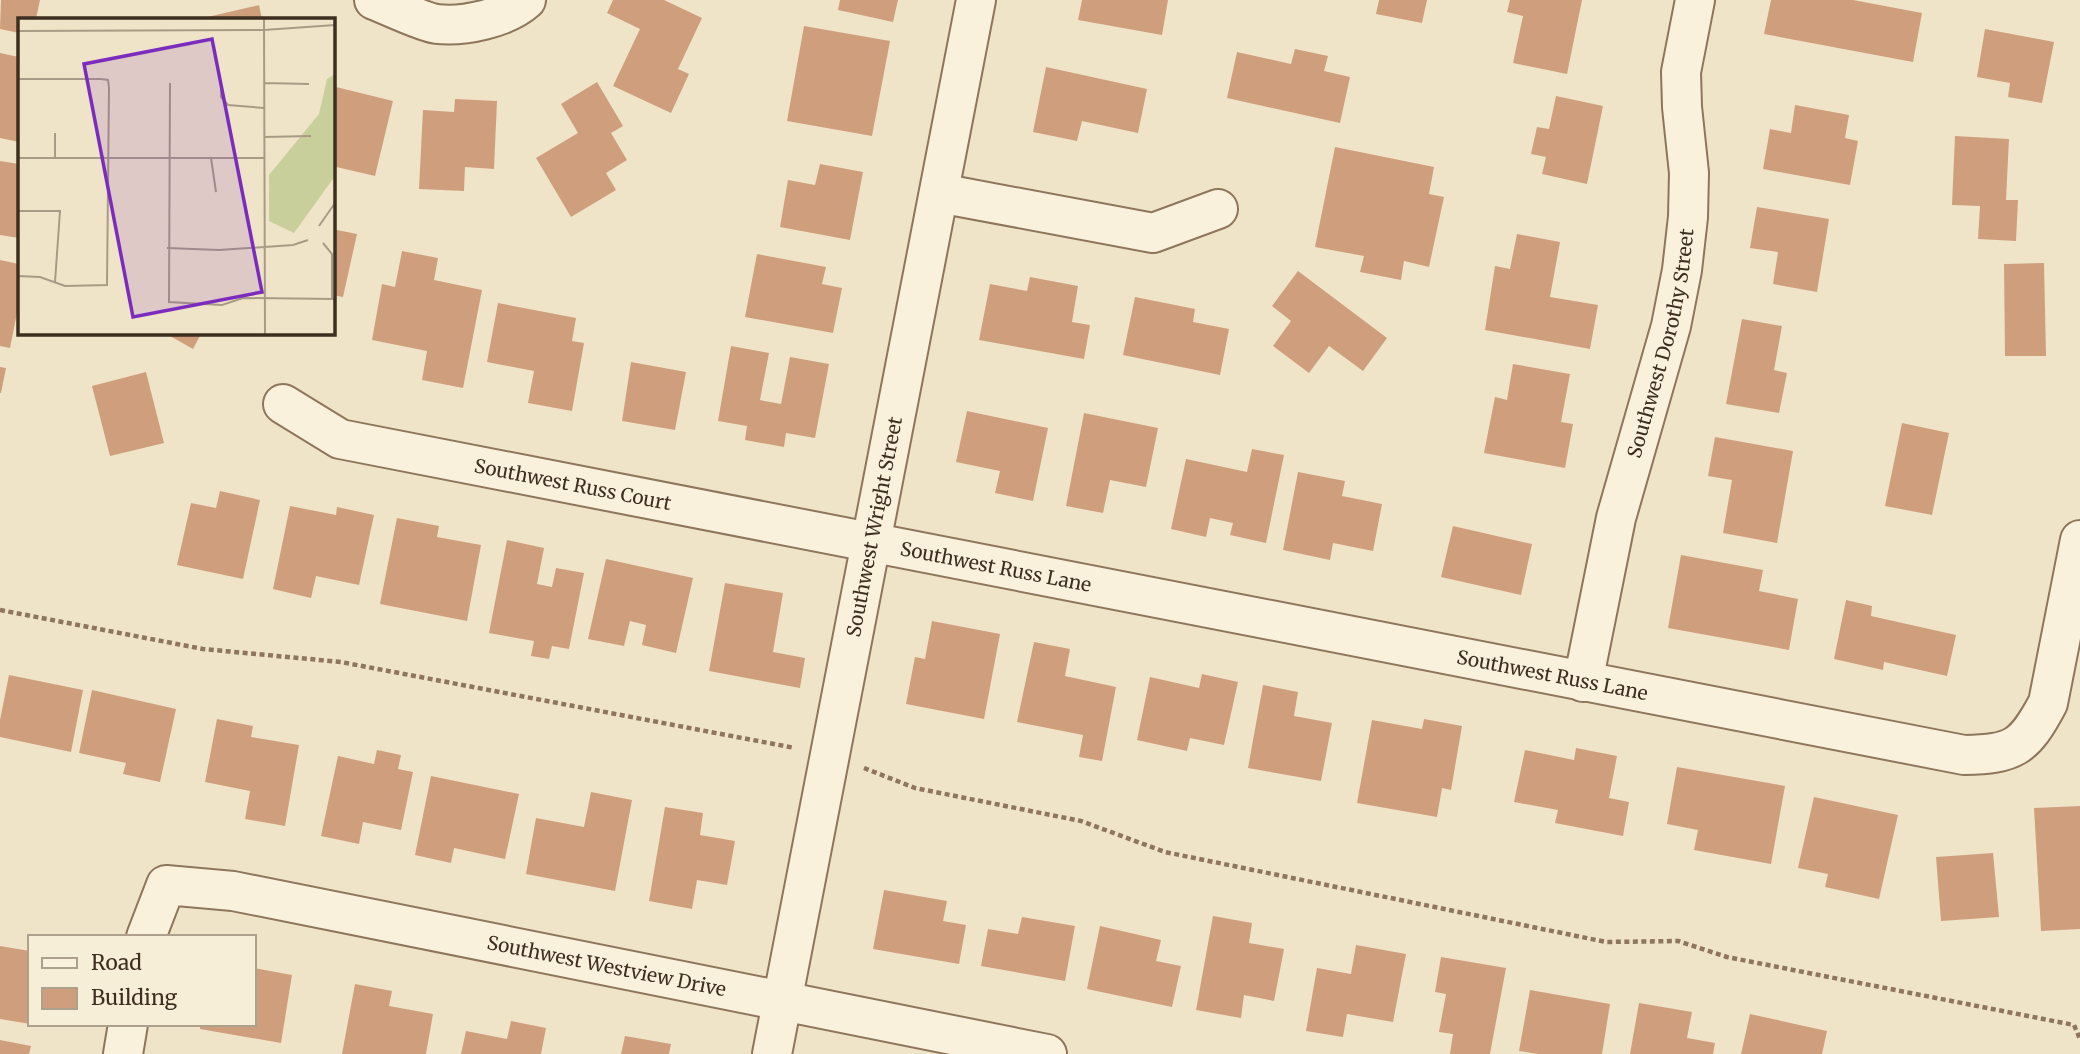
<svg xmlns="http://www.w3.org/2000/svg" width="2080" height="1054" font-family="Merriweather,serif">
<rect width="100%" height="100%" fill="#f0e4c8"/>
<g fill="#cf9f7d">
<polygon points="1,0 40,0 36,19 19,19 19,33 0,29"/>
<polygon points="613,0 664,0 702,18 678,69 689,74 671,113 613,86 640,29 607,13"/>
<polygon points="840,0 898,0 893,22 838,10"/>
<polygon points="1082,0 1168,0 1162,35 1078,20"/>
<polygon points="1379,0 1427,0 1422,23 1376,14"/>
<polygon points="1510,0 1582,0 1567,74 1513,63 1523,16 1507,12"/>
<polygon points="1771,0 1853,0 1922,13 1913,62 1764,34"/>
<polygon points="259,5 262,19 204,19 203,18"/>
<polygon points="804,26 890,41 872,136 787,121"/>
<polygon points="1985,29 2054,42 2042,103 2008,97 2010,83 1977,77"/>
<polygon points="1295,49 1328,56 1324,71 1350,77 1340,123 1227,98 1237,52 1291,64"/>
<polygon points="0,53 19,57 19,142 0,138"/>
<polygon points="1046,67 1147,89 1138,133 1082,121 1077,141 1033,132"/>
<polygon points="597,82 623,126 611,133 627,160 606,173 616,190 571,217 536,158 578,133 561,104"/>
<polygon points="332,86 393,101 375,176 332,166"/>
<polygon points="1556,96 1603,106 1587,184 1542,174 1546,157 1531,154 1537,127 1549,129"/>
<polygon points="455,99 497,101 494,169 465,167 464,191 419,189 423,110 454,112"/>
<polygon points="1795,105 1849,115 1845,138 1858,141 1850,185 1763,169 1770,129 1791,133"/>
<polygon points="1955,136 2009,139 2006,200 2018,200 2016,241 1978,239 1980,206 1952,205"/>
<polygon points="1335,147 1434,167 1429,194 1444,197 1429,267 1404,261 1401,280 1360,272 1364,256 1315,247"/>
<polygon points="0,161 19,164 19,238 0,235"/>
<polygon points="820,164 863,172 850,240 780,227 788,180 815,185"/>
<polygon points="1757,207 1829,219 1817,292 1773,284 1778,252 1750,248"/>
<polygon points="332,229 357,234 343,297 332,295"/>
<polygon points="1517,234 1560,242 1550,297 1598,305 1590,349 1485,330 1495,266 1510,269"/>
<polygon points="402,251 438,258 434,280 482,290 463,388 422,380 427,351 372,340 382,284 395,287"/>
<polygon points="757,254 826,267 822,284 842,288 833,333 745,317"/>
<polygon points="0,260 19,264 19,303 10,348 0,346"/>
<polygon points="2044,263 2046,356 2005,356 2004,264"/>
<polygon points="1298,271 1387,338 1363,371 1329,346 1309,373 1273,346 1291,321 1272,306"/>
<polygon points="1030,277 1078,286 1072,322 1090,325 1084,359 979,340 990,284 1027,291"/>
<polygon points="1135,297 1195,309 1193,322 1229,329 1220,375 1123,355"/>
<polygon points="498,303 576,318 572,341 584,343 572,411 528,403 534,371 487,362"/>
<polygon points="1742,319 1782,326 1774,370 1787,373 1779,413 1726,404"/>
<polygon points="163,332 202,332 193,349"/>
<polygon points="731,346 769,353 760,400 781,404 790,357 829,364 815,438 786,433 784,447 745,440 747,426 718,421"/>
<polygon points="631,362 686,372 675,430 622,421"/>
<polygon points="1513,364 1570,374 1561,422 1573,424 1565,468 1484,453 1495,397 1507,400"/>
<polygon points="0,367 6,368 1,393 0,393"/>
<polygon points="146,372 164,443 110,456 92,386"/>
<polygon points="967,411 1048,428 1033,501 995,493 1000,471 956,462"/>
<polygon points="1084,413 1158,428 1146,487 1110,480 1103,513 1066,506"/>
<polygon points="1902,423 1949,433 1932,515 1885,506"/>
<polygon points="1715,437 1793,451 1777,543 1723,533 1732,480 1708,476"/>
<polygon points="1252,449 1284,455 1266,543 1230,535 1233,523 1210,518 1206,537 1171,529 1186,459 1247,472"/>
<polygon points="1298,472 1345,481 1342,496 1382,504 1373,551 1333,543 1330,560 1283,550"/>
<polygon points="220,491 260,500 243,579 177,565 191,503 216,508"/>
<polygon points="290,506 336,515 337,507 374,515 359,585 316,576 311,598 273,589"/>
<polygon points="397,518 439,526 437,537 481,545 467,621 380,604"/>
<polygon points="1453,526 1532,544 1521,595 1441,577"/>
<polygon points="507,540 544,548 537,584 552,587 556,568 584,573 569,649 552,646 549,659 531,656 534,641 489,633"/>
<polygon points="1681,555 1763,570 1759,591 1798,599 1789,650 1668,628"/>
<polygon points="606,559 693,578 676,653 642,645 646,625 630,621 624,646 588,639"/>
<polygon points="725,583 783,593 773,652 805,658 800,688 709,671"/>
<polygon points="1846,600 1872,606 1871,616 1956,635 1947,676 1884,662 1883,670 1834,659"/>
<polygon points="932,621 1000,634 984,719 906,704 915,657 925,659"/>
<polygon points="1034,642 1070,649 1065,676 1116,687 1102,761 1079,757 1083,735 1017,722"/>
<polygon points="1202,674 1238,682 1224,745 1190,738 1187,751 1137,740 1150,677 1199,688"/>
<polygon points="9,675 83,690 71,752 0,737 0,720"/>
<polygon points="1263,685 1298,692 1294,716 1332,723 1321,781 1248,768"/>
<polygon points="92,690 176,709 160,782 123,774 126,763 79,753"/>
<polygon points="217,719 253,726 251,737 299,745 285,826 245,819 250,791 205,782"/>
<polygon points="1424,719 1462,726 1451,790 1442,788 1437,817 1357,803 1372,720 1422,729"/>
<polygon points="1576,748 1617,756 1609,798 1629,802 1623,836 1555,823 1558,810 1514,802 1525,750 1574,760"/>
<polygon points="377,750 401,755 398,769 413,772 401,830 363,822 359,844 321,836 338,756 374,764"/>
<polygon points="1677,767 1785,786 1771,864 1694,850 1698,830 1667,824"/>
<polygon points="431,776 519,794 505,859 454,848 451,863 415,855"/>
<polygon points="591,792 632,800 615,891 526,874 536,818 584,827"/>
<polygon points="1814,797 1898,815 1879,899 1825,887 1828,874 1798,868"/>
<polygon points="2080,806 2080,929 2041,931 2034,808"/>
<polygon points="665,807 703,813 700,835 735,841 727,885 697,880 692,909 649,901"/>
<polygon points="1993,853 1999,917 1941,921 1936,857"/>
<polygon points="884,890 947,901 943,921 966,925 959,964 873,949"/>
<polygon points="1213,916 1252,923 1249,943 1284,949 1274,1001 1244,995 1241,1018 1196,1010"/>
<polygon points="1022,917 1075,926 1065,981 981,966 988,929 1018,934"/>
<polygon points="1100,926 1161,940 1156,961 1181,966 1172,1007 1087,989"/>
<polygon points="1356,945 1406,954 1393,1022 1347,1014 1343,1037 1306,1031 1317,968 1351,974"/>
<polygon points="0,946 30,951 30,1024 0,1019"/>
<polygon points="1441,957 1506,968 1490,1054 1450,1054 1453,1034 1439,1032 1446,994 1435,992"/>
<polygon points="254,968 292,975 281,1043 200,1029 200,1024 254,1024"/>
<polygon points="355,984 392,991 389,1006 433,1014 426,1054 342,1054"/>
<polygon points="1530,990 1610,1004 1602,1054 1538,1054 1519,1051"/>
<polygon points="1639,1003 1692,1012 1687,1038 1715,1043 1713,1054 1630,1054"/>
<polygon points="1750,1014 1827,1031 1822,1054 1741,1054"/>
<polygon points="511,1021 546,1028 541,1054 461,1054 466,1031 507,1039"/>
<polygon points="625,1036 671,1044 669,1054 621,1054"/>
<polygon points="0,1040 31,1046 29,1054 0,1054"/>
</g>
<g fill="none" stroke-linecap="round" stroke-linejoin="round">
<defs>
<g id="minor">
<path d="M374,0C390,6 422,22 437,24C464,27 506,18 526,0"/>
<polyline points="939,193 1153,233 1218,209"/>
<path id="s1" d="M283,404L340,439L1964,755C2014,754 2024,748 2048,703L2080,540"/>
<path id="s2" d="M1583,682L1616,518L1671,326L1682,270L1688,217L1689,173L1682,107L1681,72L1695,0"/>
<path id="s3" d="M146,937L166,885L233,891L1047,1054"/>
<polyline points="123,1054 128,1024"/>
<path id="s4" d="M772,1054L976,0"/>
</g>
</defs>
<use href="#minor" stroke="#8d765c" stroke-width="42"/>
<g stroke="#8d765c" stroke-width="4.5" stroke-dasharray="5 3.5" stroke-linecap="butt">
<polyline points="0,610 203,649 341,662 795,748"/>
<polyline points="864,768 915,788 1081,821 1165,852 1606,942 1678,941 1727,957 2074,1025 2080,1039"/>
</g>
<use href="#minor" stroke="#faf1dc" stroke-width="38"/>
</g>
<g text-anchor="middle" stroke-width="7" stroke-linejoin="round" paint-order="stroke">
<g font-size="19" fill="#3d2e20" stroke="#f7eed8">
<text dy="7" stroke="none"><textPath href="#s2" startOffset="348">Southwest Dorothy Street</textPath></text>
<text dy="7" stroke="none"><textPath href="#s1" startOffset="304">Southwest Russ Court</textPath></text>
<text dy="7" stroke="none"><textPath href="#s4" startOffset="537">Southwest Wright Street</textPath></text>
<text dy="7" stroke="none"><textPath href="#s1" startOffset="735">Southwest Russ Lane</textPath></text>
<text dy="7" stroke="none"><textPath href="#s1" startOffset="1302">Southwest Russ Lane</textPath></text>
<text dy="7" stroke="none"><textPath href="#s3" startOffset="504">Southwest Westview Drive</textPath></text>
</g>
</g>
<g transform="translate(18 18)">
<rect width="317" height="317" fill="#f0e4c8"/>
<path d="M317,56V158L276,215L251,203V157L301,96L309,61Z" fill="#c9cf9b"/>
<path fill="none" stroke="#a89b85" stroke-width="2" d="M246,0L247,316M0,13L246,12L317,7M0,61H83L90,62L91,70L89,267L47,268L22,259L0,258M152,65L151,284L204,287L225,280L317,281M203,65V79L210,87L246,90M246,65L291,66M246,119L293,118M0,140H246M37,140V115M193,140L198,174M0,193H42L37,264M301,208L317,185M305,225L314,236V281M149,230L201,232L275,227L290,222"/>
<path fill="#7b2cbf" fill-opacity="0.15" stroke="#7b2cbf" stroke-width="3.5" d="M194,21L244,274L115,299L66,46Z"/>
<rect width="317" height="317" fill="none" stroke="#3d2e20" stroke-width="3.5"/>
</g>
<rect x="28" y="935" width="228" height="91" fill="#f7eed8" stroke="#ada18e" stroke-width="2"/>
<rect x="42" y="958" width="35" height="10" fill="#faf1dc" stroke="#ada18e" stroke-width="2"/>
<text x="91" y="970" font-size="21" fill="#3d2e20">Road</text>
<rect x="42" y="988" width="35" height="21" fill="#cf9f7d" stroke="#ada18e" stroke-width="2"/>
<text x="91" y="1005" font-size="21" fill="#3d2e20">Building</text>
</svg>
